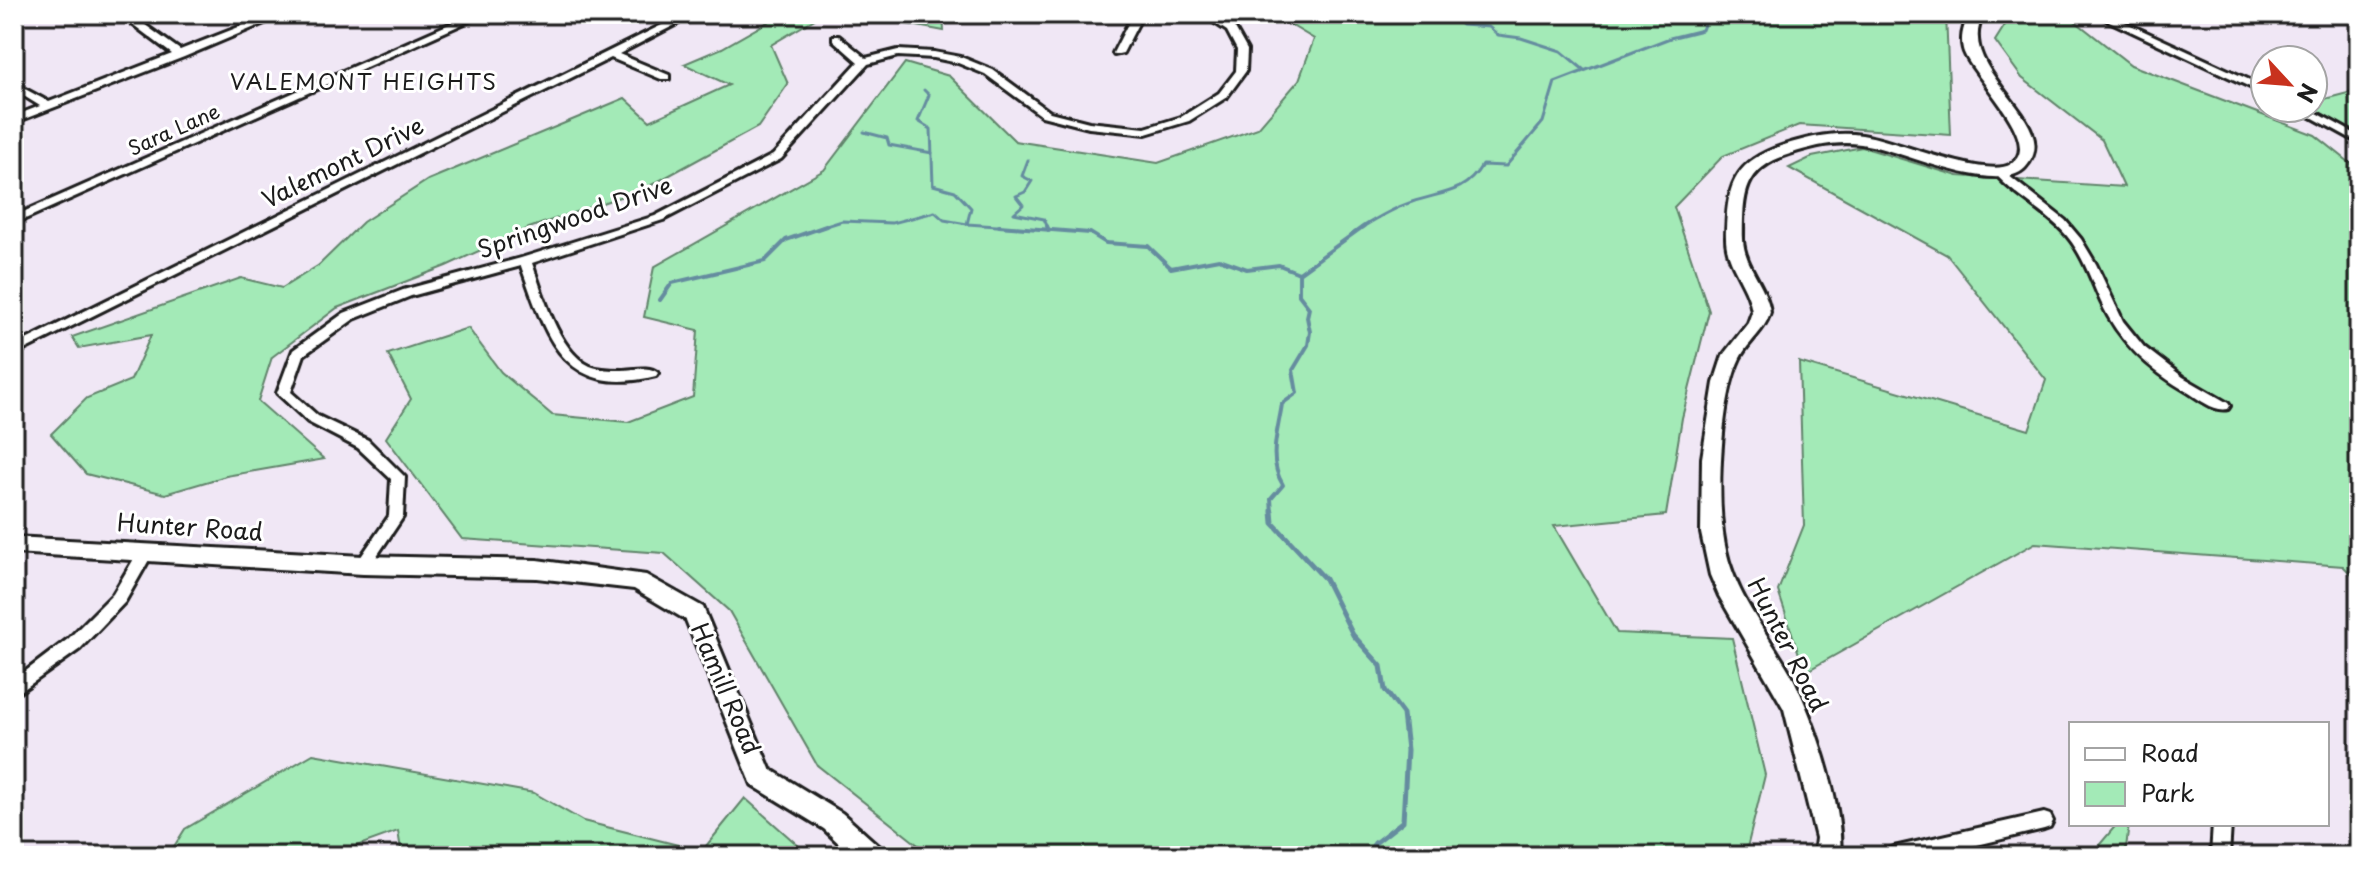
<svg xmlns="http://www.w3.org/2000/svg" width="2373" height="870" font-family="'Playpen Sans',sans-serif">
<rect width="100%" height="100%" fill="#f0e7f5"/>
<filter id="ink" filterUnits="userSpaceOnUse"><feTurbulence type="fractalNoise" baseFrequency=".0125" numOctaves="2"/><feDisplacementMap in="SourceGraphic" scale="16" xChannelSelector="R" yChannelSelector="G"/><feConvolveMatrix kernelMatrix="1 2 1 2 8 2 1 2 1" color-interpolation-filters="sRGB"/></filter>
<g filter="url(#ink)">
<g fill="#a3eab7" stroke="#60836a" stroke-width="2">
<polygon points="782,14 823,14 771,45 788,84 758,127 646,188 529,228 446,266 337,308 272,357 258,401 324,459 226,476 165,494 86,474 51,434 87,398 131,380 151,335 79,348 72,337 241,278 282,288 319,265 363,222 428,180 625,98 650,121 729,85 684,64 722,48"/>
<polygon points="852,14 943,14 944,31"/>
<polygon points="1272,14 1946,14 1951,135 1799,125 1723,156 1674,207 1709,311 1682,418 1666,515 1554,526 1617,633 1732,638 1765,775 1745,856 932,856 817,765 729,611 664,553 462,539 386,438 411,399 388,354 468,328 501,372 552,415 628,422 693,397 698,330 644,317 654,267 824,170 905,63 949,76 1015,141 1158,163 1258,128 1299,80 1314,39"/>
<polygon points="2012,14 2066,14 2131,65 2315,135 2359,170 2359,582 2343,566 2035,543 1805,672 1778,591 1804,525 1799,362 2029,430 2046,380 1947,255 1789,168 1812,157 1862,147 1958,176 2124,187 2102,140 2022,78 1995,41"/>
<polygon points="2359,90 2359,135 2307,108 2313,108 2313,102"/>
<polygon points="313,754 534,793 583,821 702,851 745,798 810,856 402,856 398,831 329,856 168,856 185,829"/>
<polygon points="2117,824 2129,824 2125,856 2090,856"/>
</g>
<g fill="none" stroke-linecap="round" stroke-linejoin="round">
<g stroke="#658c9f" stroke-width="3">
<polyline points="1448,14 1462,25 1489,27 1498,35 1521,38 1561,51 1584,70"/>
<polyline points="1733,14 1738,14"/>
<polyline points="924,90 929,95 918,121 931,129 933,185 955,191 971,208 967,224 1027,228"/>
<polyline points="864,132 887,138 889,145 932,153"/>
<polyline points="1028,160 1022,176 1032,181 1025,192 1016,196 1023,205 1014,213 1044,219 1048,228"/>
<polyline points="820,228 842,221 892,223 935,212 944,220 967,224"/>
<path d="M1361,228C1377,218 1394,208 1412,202C1441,192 1465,194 1482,165L1506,166L1543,122L1555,82L1670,38L1702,30L1708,14"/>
</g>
<g stroke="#658c9f" stroke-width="4">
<polyline points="999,226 1090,233 1106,243 1148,246 1171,268 1219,259 1247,269 1279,265 1299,273"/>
<polyline points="1047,226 1049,231"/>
<polyline points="1299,273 1364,226"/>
<polyline points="660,300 672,283 765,261 786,240 826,226"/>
<path d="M1272,513L1271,499L1283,485C1267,459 1278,432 1282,404L1297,393L1293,370L1308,345L1310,332L1307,317L1309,308L1299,295V273"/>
</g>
<polyline stroke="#658c9f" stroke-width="5" points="1272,511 1273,523 1325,579 1353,635 1381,666 1385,690 1403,714 1407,750 1403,821 1375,843 1366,856"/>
<defs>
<g id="street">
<polygon points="119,14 130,14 180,50 272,14 286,14 184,57 14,123 14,116 40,106 14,90 14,83 49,102 172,54"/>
<polygon points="472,14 485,14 14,224 14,216"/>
<polygon points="684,14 696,14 619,54 669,75 669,79 661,79 611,58 14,355 14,346"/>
<polygon points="1133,14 1143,14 1123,53 1114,55 1113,53"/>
<path d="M1201,14H1213L1234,27L1247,50L1246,71L1227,97L1189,121L1146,134L1089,128L1042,116L985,74L958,63L934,58L898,56L868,64L781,159L663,220L532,263C543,294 558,351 590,366C600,370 611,370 622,370C633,370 649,365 658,373L656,376C563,399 546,337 521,266L411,296L354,319L304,355L291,392L318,416L368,440L405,477L403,517L368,569L363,571L358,569L355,565L358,561L389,516L391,479L358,448L308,422L277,393L293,350L344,313L403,290L521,258L655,216L773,155L858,62L833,40V36H839L866,58L898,50L934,52L961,57L993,70L1050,112L1089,122L1145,128L1181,117L1219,93L1236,71L1237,50L1227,31Z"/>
<polygon points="2094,14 2107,14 2265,87 2265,94"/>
<polygon points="2295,108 2308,108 2359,136 2359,143"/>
<path d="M1999,168L2065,220L2081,239L2096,264L2123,321L2144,347L2183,377L2228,403L2230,406L2228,409C2215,412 2200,400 2189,393C2151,371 2119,343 2101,302C2091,280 2083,255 2067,236C2046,211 2014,197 1993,171Z"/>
<polygon points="146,545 151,547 154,551 125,602 80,649 14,696 14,680 68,639 113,594 141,547"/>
<polygon points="2044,813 2050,815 2053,821 2050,827 2044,829 1931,856 1885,856 1887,850 1894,847"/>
<polygon points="2213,824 2231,824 2229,856 2211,856"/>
</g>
<g id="secondary">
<path d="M1970,14H1984C1950,71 2068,122 2025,168C1997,197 1897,148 1861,144C1836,141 1814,146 1790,154C1743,169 1743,194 1743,239C1744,266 1767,286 1770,312C1765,331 1749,341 1740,358C1721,397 1717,489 1723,533C1729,585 1759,621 1785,664C1811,706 1845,808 1840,856H1814L1816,838L1784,709L1719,596L1710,575L1701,533L1702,458L1714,383L1723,355L1748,323L1752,312C1749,285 1726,265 1726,238C1727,186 1732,162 1784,145C1810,137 1835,131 1862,135C1893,139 1987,180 2011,164C2046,142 1968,73 1963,49C1960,37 1964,24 1970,14Z"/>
<polygon points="14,537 363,556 537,560 646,575 703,607 770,769 842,813 880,847 884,856 852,856 824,829 752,785 686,620 634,589 537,578 363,574 14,553"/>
</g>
</defs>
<use href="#street" stroke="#1c1c1c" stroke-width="6"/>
<use href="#secondary" stroke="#1c1c1c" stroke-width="6"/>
<use href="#street" fill="#fff" fill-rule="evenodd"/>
<use href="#secondary" fill="#fff" fill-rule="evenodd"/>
</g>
</g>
<g text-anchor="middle" stroke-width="6" stroke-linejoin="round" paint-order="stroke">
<g font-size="20" fill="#1c1c1c" stroke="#fff">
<text transform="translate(174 130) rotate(-24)" y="7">Sara Lane</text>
</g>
<g font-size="22" letter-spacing="2" fill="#1c1c1c" stroke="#fff">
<text x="364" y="90">VALEMONT HEIGHTS</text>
</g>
<g font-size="24" fill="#1c1c1c" stroke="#fff">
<text transform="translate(343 163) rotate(-26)" y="8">Valemont Drive</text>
<text transform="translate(575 218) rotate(-19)" y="8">Springwood Drive</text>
<text transform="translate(190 528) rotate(4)" y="8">Hunter Road</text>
<text transform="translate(1787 645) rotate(63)" y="8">Hunter Road</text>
<text transform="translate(725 689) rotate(67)" y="8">Hamill Road</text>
</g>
</g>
<rect width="2373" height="870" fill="none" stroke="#fff" stroke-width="48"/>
<rect x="24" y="24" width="2325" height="822" fill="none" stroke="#1c1c1c" stroke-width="3" filter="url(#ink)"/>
<rect x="2069" y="722" width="260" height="104" fill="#ffffff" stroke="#a4a4a4" stroke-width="2"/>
<rect x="2085" y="748" width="40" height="12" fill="#ffffff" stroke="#a4a4a4" stroke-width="2"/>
<text x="2141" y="762" font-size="24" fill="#1c1c1c">Road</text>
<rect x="2085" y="782" width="40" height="24" fill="#a3eab7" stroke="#a4a4a4" stroke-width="2"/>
<text x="2141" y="802" font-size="24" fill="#1c1c1c">Park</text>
<g transform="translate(2289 84) rotate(116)"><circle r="38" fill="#ffffff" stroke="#a4a4a4" stroke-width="2"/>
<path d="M0-6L14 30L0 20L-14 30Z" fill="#c8321e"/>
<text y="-12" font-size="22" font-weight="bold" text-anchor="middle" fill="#1c1c1c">N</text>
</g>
</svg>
